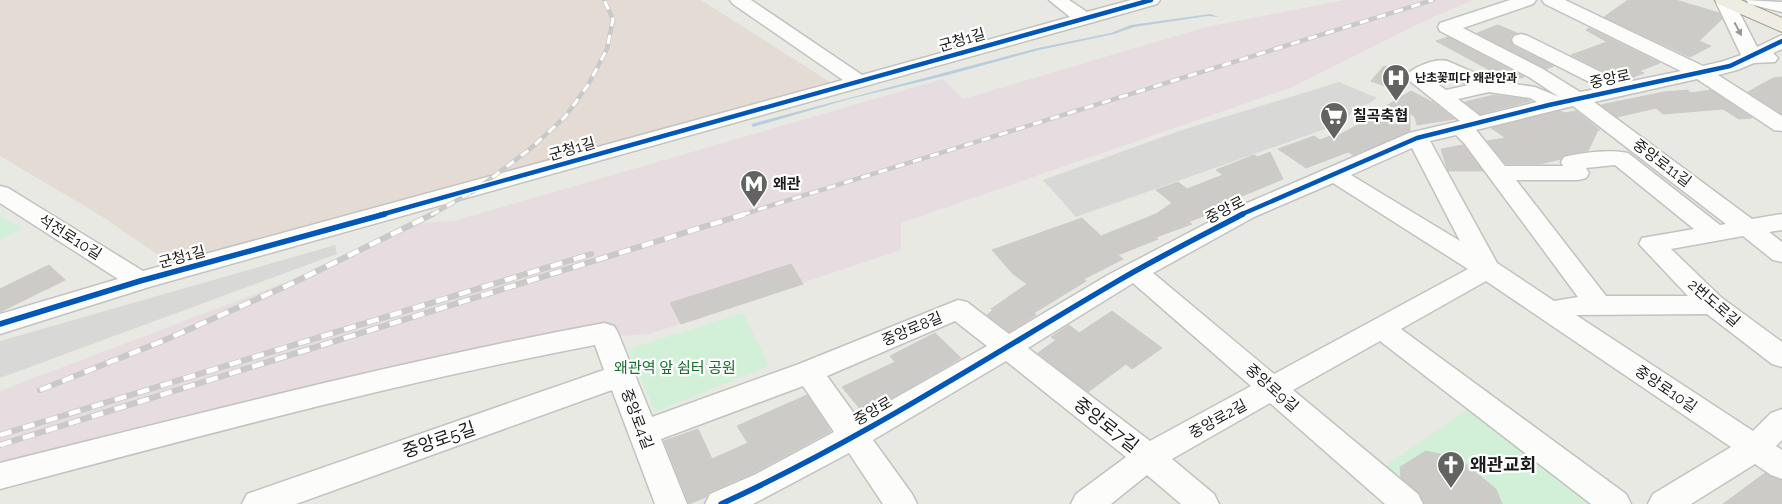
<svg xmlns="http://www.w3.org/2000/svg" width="1782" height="504" font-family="Raleway,'Noto Sans KR',sans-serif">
<rect width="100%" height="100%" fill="#e9e9e4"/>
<polygon fill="#e7dde1" points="1344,0 1474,0 1420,23 1290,88 901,223 901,250 650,334 551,341 0,477 0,391 289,281 413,223 454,221 943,79 963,99 1206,27"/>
<polygon fill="#e4dcd4" points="0,0 701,0 830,82 171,264 103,217 0,156"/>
<g fill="#d2f0d8">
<polygon points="0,216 23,228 0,240"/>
<polygon points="743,313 769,366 655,412 628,349"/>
<polygon points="1479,402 1615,504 1407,504 1373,474"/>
</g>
<g fill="#d8d8d6">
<polygon points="1339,82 1377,98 1331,127 1076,217 1043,180 1179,131"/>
<polygon points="335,245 337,254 0,378 0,341"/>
</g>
<polygon fill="#b9cedc" points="1210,14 1219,17 1208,16 1134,27 1114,34 1039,50 944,76 849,99 753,127 751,124 1038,48 1111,33 1131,25"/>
<g fill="#cccbc7" stroke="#cccbc6">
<polygon points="1628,0 1676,0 1719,13 1722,19 1699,41 1711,46 1690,57 1604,17"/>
<polygon points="1498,25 1517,33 1512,35 1510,39 1513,46 1554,66 1546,69 1477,33"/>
<polygon points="1589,28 1660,63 1639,71 1644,73 1623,81 1571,55 1607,42 1586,30"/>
<polygon points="1448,37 1524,77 1510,81 1436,41"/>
<polygon points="1384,66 1397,70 1385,86 1371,81"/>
<polygon points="1782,77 1782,114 1748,92 1773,78"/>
<polygon points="1687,90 1691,93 1711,90 1752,118 1739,119 1723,109 1663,114 1656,108 1617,117 1601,105 1664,92"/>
<polygon points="1411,91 1434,103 1455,119 1417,125 1415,117 1410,113 1410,131 1353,155 1348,152 1306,168 1278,149 1314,136 1320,140 1335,134 1337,136 1363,122 1361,121"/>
<polygon points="1494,95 1525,99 1531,101 1480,114 1465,102"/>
<polygon points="1560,111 1565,113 1576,111 1600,130 1598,130 1588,151 1564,155 1561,159 1540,164 1506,164 1487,141 1506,138 1491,128"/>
<polygon points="1463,145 1483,171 1448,171 1441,149"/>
<polygon points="1270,152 1283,179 1211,209 1214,212 1188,222 1192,224 1156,237 1158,239 1118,255 1123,259 1084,279 1086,281 1034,313 1036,315 1009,332 987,315 993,310 991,309 1027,284 1013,274 992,250 1082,218 1101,236 1156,214 1172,203 1156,190 1178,182 1187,189 1223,175 1216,170 1254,155 1258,157"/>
<polygon points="791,264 803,284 681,324 670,303"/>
<polygon points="49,265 65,280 0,312 0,289"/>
<polygon points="1112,311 1162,348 1132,369 1126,364 1088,392 1038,353 1056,340 1051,337 1069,325 1079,333"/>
<polygon points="935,333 961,358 869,411 861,410 842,387 895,362 890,356"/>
<polygon points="807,395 831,431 755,472 709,492 706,497 689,504 664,441 698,429 712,459 748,443 737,426"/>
<polygon points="1426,451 1458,458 1496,489 1502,504 1425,504 1419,493 1401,478 1400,467"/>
<polygon points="1765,473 1782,481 1782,504 1723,504"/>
</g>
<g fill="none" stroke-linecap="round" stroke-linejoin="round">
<defs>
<g id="minor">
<polygon points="730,0 751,0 862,75 1070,17 1049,0 1069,0 1087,12 1131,0 1160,0 1157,4 1090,23 149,287 0,334 0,314 118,279 0,203 0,186 8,188 143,271 843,80 733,4"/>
<path d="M1510,0H1536L1533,4L1463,28L1543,69L1580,92L1601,88L1514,44L1512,40L1514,36L1521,34L1528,36L1623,83L1681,71L1545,4L1542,0H1565L1703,66L1724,61L1741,55L1715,0H1733L1757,47L1782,35V49L1773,53L1778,58L1775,62L1754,63L1737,70L1718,75L1782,116V131L1774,130L1697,79L1594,102L1752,219L1782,214V230L1769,232L1782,242V262L1773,260L1743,236L1671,249L1722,298L1782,342V367L1772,364L1707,314L1576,315L1753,431L1771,413L1782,409V440L1776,446L1782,450V479L1771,475L1755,464L1691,504H1648L1653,494L1731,447L1486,281L1401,329L1626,494L1631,504H1591L1380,341L1293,390L1418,494L1423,504H1385L1270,403L1172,459L1214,494L1219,504H1181L1147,475L1111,504H1071L1076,494L1126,457L1006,361L873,440L912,494L917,504H883L849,453L753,504H705L710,494L756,474L834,432L803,386L661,439L687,504H655L612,390L296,504H242L247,494L604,370L595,345C394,383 197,437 0,489V463C201,413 401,361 604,323L614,326L618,333L652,417L799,364L958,300L967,302L1009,334L1108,275L1238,207L1409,133L1460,121L1405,77C1412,67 1435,58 1447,61L1494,81L1535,87L1559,97L1529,77L1440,31L1438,27L1440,23ZM1440,72L1469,85L1446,90L1429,78ZM1489,92L1530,98L1537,102L1480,116L1458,99ZM1573,106L1726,224L1720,225L1628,153C1609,149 1582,153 1564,157L1561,162L1563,166H1505L1476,130ZM1456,135L1464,143L1578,297L1554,301L1497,263L1430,141ZM1412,148L1460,241L1351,175ZM1615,165L1694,229L1642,238L1639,244L1688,296H1606L1516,180H1578L1586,178L1589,173L1586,168ZM1333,183L1468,269L1274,374L1153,273L1254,217ZM1133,283L1251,386L1150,441L1028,348ZM955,321L987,346L858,419L827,376Z"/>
<polygon points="1746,0 1782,2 1782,12 1749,4"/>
</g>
<polygon id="major" points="1715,0 1741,0 1782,18 1782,32 1718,4"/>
</defs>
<use href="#minor" stroke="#c2c2c0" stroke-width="3"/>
<use href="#major" stroke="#9d9a83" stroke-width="2"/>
<use href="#minor" fill="#fcfcfb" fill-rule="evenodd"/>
<use href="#major" fill="#efece3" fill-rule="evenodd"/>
<defs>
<g id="rail-far1">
<polyline points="431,215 477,189 530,149 565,117 588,85 607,49 613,19 604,0"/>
<polyline points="741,215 1433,0"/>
</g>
<g id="rail">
<polyline points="40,390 165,340 293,283 433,214"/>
<polyline points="0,435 591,254"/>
<polyline points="0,445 745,214"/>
</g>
</defs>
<use href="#rail-far1" stroke="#c9c9c8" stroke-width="4.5"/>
<use href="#rail" stroke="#c9c9c8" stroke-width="6"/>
<use href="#rail-far1" stroke="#fff" stroke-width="3" stroke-dasharray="9" stroke-linecap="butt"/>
<use href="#rail" stroke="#fff" stroke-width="4.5" stroke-dasharray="12" stroke-linecap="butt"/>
<defs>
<g id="cycleway-far1">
<polyline points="380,215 1151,0"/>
<polyline points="1240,215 1417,138 1549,105 1730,66 1782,41"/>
</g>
<g id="cycleway">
<polyline points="0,324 140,281 385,214"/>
<path d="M721,504C859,441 986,358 1116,282C1157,258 1201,236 1243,214"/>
</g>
</defs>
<use href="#cycleway-far1" stroke="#fff" stroke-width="7"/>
<use href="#cycleway" stroke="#fff" stroke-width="9"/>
<use href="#cycleway-far1" stroke="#0057b8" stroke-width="4.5"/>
<use href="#cycleway" stroke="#0057b8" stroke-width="5.5"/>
</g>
<defs><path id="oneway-solid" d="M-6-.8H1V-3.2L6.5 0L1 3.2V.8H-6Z" transform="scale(1.25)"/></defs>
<use fill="#979796" href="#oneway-solid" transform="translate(1738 29) rotate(62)"/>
<defs>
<symbol id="hospital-pin" viewBox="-11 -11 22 30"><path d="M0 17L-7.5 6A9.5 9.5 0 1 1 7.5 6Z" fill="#636361" stroke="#fff"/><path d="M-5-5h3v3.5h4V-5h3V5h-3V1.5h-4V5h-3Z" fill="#fff"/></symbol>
<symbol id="supermarket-pin" viewBox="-11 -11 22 30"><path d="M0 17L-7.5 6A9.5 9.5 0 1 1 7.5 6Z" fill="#636361" stroke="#fff"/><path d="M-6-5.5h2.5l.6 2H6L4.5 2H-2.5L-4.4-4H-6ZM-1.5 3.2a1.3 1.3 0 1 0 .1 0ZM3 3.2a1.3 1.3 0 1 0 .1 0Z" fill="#fff"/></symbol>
<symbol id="metro-pin" viewBox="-11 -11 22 30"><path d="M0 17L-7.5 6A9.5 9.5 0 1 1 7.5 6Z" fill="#636361" stroke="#fff"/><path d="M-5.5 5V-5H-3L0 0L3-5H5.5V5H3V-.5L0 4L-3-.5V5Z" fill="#fff"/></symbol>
<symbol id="church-pin" viewBox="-11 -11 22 30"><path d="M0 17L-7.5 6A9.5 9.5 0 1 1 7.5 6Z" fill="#636361" stroke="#fff"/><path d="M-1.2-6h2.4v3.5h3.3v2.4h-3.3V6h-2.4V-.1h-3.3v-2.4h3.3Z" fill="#fff"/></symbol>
</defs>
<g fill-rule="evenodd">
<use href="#hospital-pin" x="1380" y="62" width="32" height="43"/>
<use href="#supermarket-pin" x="1318" y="100" width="32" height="43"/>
<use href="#metro-pin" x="738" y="168" width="32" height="43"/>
<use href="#church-pin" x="1435" y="449" width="32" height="43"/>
</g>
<g text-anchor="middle" stroke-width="4.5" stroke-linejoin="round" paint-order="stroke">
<g font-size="12" font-weight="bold" fill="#1b1b1b" stroke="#fff" text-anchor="start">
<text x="1415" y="82">난초꽃피다 왜관안과</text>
</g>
<g font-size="15" fill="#1b1b1b" stroke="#fff">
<text transform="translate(962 40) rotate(-16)" y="5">군청1길</text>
<text transform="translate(1610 79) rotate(-12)" y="5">중앙로</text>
<text transform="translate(572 149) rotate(-16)" y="5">군청1길</text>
<text transform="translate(1662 163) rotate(37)" y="5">중앙로11길</text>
<text transform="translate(1225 210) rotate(-27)" y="5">중앙로</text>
<text transform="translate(70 237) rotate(32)" y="5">석전로10길</text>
<text transform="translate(182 257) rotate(-15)" y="5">군청1길</text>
<text transform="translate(1714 303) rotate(41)" y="5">2번도로길</text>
<text transform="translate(912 329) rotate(-23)" y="5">중앙로8길</text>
<text transform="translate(1272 388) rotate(41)" y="5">중앙로9길</text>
<text transform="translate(1666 389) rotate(34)" y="5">중앙로10길</text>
<text transform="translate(873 411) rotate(-30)" y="5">중앙로</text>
<text transform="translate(637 419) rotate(69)" y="5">중앙로4길</text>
<text transform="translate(1218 419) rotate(-29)" y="5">중앙로2길</text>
</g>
<g font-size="15" font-weight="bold" fill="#1b1b1b" stroke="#fff" text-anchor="start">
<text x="1353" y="121">칠곡축협</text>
<text x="773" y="189">왜관</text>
</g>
<g font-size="15" fill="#12712b" stroke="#fff">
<text x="675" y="373">왜관역 앞 쉼터 공원</text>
</g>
<g font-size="18" fill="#1b1b1b" stroke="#fff">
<text transform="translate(1106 425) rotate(38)" y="6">중앙로7길</text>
<text transform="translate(439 440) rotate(-19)" y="6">중앙로5길</text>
</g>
<g font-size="18" font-weight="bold" fill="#1b1b1b" stroke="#fff" text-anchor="start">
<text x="1470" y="471">왜관교회</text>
</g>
</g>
</svg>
